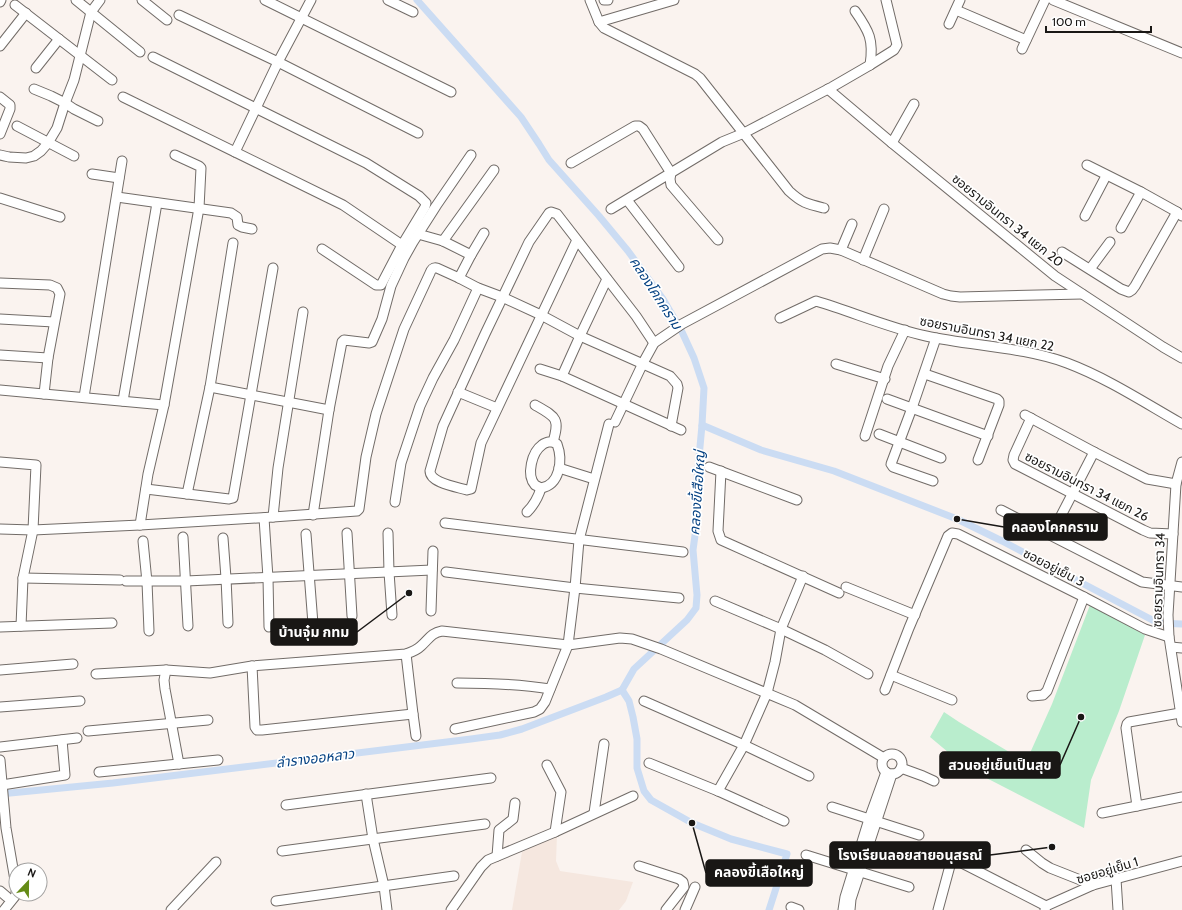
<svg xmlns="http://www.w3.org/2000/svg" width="1182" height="910" font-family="Cabin,'Noto Sans Thai',sans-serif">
<rect width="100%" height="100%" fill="#faf3ef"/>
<polygon fill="#f5e7df" points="557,835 556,861 560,871 633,882 626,901 619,910 512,910 522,852"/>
<polygon fill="#b9edcd" points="1090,605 1145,635 1119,711 1091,780 1084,828 967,768 930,737 944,712 959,722 1026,762 1052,704"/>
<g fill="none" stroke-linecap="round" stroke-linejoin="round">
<g stroke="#cbdcf3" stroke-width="7">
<polyline points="417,0 521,117 539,144 549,160 599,216 628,251 647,277 663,299 682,332 694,358 704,388 702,425 697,479 696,528 693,550 697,595 696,608 687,620 634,669 622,690"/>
<polyline points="702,425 761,450 834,471 957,519 1002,541 1158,623 1182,624"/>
<polyline points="622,690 629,701 633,717 637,739 637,768 644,791 651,800 692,823 731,839 787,854 769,910"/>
<polyline points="0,794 113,783 471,739 500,735 522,729 606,697 622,690"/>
</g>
<defs>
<g id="minor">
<polyline points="76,0 140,52"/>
<polyline points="142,0 167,20"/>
<polyline points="265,0 451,92"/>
<polyline points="388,0 413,12"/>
<path d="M590,0L599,22L604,28L695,74L700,78L789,191C802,203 807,204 824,208"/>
<polyline points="604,0 608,0"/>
<polyline points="1053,0 1182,53"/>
<polyline points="0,2 1,0"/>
<polyline points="15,5 112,80"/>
<polyline points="956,10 1026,40"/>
<path d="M855,11C869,31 874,40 870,65"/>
<polyline points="179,15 278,62 418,133"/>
<polyline points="599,22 674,0"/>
<polyline points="949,24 960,0"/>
<polyline points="0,46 26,13"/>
<polyline points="1022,49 1045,0"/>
<polyline points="153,57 366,163 419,196 426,203 425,207 402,245 381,285 376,285 322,249"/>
<polyline points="36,68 59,39"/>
<polyline points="34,89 51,96 65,103 74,109 98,121"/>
<polyline points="828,89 892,143 1055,276 1163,347 1182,358"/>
<polyline points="0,97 10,105 10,109 0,134"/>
<polyline points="123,97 343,205 402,245"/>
<polyline points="17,126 74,156"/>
<polyline points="892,143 914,104"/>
<polyline points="235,152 278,62 311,0"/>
<polyline points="0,155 9,157 26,158 34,156 41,151 48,143 57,128 65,103 74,80 91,12 100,0"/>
<polyline points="571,163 635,126 639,126 643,129 671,173 670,179 671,185 718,240"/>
<polyline points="1087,165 1141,192 1177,212 1182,216"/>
<polyline points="92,174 119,178"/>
<polyline points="117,197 231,213 237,217 238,225 242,227 252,229"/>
<polyline points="0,198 60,217"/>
<polyline points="627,200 679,267"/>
<polyline points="611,209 722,142 744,133 832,87 870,65 894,50 897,45 886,0"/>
<polyline points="1085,216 1106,176"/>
<polyline points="1121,228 1141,192"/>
<polyline points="418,234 443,241 471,255"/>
<path d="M577,240L481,443L471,489L467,490C457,487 430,483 430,471L443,426L485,334L529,242L549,213L551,212L557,214L636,316L654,343"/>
<polyline points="443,241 494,170"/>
<polyline points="841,250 852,224"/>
<polyline points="1062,252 1121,289 1129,292 1132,290 1135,286 1177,212"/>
<polyline points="863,260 884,209"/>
<polyline points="1090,269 1110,242"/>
<polyline points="459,278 471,255 484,233"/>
<polyline points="0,283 50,285 57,288 60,294 48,358 44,394"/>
<path d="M780,318L816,301C853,312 889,328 926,336C972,346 1023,347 1067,363C1107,378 1145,403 1182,424"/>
<polyline points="0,319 54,322"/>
<polyline points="0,355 48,358"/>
<polyline points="836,364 885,379"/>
<polyline points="540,369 562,376 681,430"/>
<polyline points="925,374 997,399 999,401 999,405 978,460"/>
<polyline points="562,376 580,336 607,279"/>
<polyline points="210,387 329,410"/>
<polyline points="0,390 164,405"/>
<polyline points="458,392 497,408"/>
<polyline points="84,397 122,161"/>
<polyline points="887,399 988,436"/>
<polyline points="123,401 157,203"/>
<path d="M535,405C556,417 560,418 553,442"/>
<polyline points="1025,415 1094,452 1147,479 1176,484"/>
<polyline points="1031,418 1014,455 1013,460 1015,464 1143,530 1150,533 1173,534"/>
<polyline points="615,422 643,363 654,343 682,324 822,249 830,248 841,250 943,294 951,296 960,297 1082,294"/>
<polyline points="879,434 941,458"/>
<polyline points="865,436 888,366 905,330"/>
<path d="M548,442H553L557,444C563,460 560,485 541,488C539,487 537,486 535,485C526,475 532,452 542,445C544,443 546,443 548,442Z"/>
<polyline points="0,462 36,465 33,530 23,578 21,626"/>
<polyline points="1182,462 1176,484 1168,615 1169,637 1182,722"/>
<polyline points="709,467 797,500"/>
<polyline points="559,468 594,479"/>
<polyline points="721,471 718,531 721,540 839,593"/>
<polyline points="933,481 893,467 891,464 912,408 936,338"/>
<polyline points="146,489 229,499 233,498 273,268"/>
<polyline points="187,494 210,387 233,243"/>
<polyline points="395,502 401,463 420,406 433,378 454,340 478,288"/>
<polyline points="1001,510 1142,582 1182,587"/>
<path d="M527,512C534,505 538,498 541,488"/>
<polyline points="313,515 329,410 342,342 344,340 369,343 372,342 382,319 391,286 404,258 413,242 436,206 471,155"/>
<polyline points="273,517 278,468 303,312"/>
<polyline points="264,518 268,578 269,627"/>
<polyline points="445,523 683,552"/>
<polyline points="140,525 148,474 164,405 199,208 201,168 199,166 175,155"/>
<path d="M0,529L33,530L140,525L273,517L357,511L359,509L366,457L376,414L404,329L430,273C431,270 433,267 437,268L459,278L478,288L502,297L541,315L580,336L670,376L677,384L678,388L671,426"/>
<polyline points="347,533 352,616"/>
<polyline points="388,533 389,572 392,615"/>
<polyline points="306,534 313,624"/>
<polyline points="1051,535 1094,452"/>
<polyline points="183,537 188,626"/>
<polyline points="223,538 226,578 228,623"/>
<polyline points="143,541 147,582 149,631"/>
<polyline points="446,572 575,588 679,598"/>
<polyline points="23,578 120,580"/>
<polyline points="126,581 186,581 432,570"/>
<polyline points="846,587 915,615"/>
<polyline points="715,601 781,629 825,650 868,674"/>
<polyline points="431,611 433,551"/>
<polyline points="0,627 112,623"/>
<polyline points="1171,647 1182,648"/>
<polyline points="406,654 413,714 416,736"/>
<polyline points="252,666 255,727 257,730 262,730 413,714"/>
<polyline points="0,670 73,664"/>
<polyline points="166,670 164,680 165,689 179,764"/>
<path d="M96,674L166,670L210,673L252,666L406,654C412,652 417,650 421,646C429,639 431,633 442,631L568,645L620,638L632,639L661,649L795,705L884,758"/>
<polyline points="891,675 952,700"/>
<path d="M457,683C488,683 519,684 550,689"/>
<polyline points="885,690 909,628 948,536 952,533 958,534 1084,597 1145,629 1169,637"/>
<polyline points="1032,696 1043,695 1047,691 1084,597"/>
<polyline points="644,701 744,745 809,776"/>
<polyline points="0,707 80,701"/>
<polyline points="455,729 534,712 540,709 545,702 568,645 575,588 579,540 609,424"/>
<polyline points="88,731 208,720"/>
<polyline points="0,747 77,738"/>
<circle cx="892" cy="764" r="10"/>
<polyline points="0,760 6,828 16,886"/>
<polyline points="649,763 718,791 784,821"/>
<polyline points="547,765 561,792 555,832"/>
<polyline points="901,768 923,776 934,781"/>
<polyline points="99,772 218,760"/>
<polyline points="2,785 65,775 62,740"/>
<polyline points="718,791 744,745 767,693 775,662 781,629 803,576"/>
<polyline points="366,794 373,839 384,886 387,910"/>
<polyline points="286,805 491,778"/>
<polyline points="1137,806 1126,728 1127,724 1129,722 1180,713"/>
<polyline points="832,807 919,835"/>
<polyline points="594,813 604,744"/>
<polyline points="1102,813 1182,797"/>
<polyline points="1026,850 1042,863 1050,868 1093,885"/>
<polyline points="282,851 485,824"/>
<polyline points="806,855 909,887"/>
<polyline points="497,856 499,830 513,819 515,803"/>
<polyline points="639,866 679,879 683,882 684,887 666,910"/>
<polyline points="1116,879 1118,910"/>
<polyline points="0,891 7,897"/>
<polyline points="276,901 454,876"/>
<polyline points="791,907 799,910"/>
<polyline points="4,910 16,895 16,892"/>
<polyline points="171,910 216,862"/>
<polyline points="451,910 481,867 488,860 555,832 633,796"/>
<polyline points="685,910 695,887"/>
<polyline points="843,910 845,897 869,819 886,772"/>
<polyline points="850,910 851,899 892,774"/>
<polyline points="938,910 951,862 952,860 956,860 1046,906"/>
<polyline points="1045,910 1046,906 1093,885 1182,861"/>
</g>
</defs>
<use href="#minor" stroke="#726c68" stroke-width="11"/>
<use href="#minor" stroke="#fff" stroke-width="9"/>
</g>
<g text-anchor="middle" stroke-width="3.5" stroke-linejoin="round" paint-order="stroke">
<g font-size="13" fill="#191715" stroke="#fff">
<text transform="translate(1008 220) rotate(39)" y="5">ซอยรามอินทรา 34 แยก 20</text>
<text transform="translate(987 333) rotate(11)" y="5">ซอยรามอินทรา 34 แยก 22</text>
<text transform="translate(1087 486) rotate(27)" y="5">ซอยรามอินทรา 34 แยก 26</text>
<text transform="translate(1054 567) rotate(27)" y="5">ซอยอยู่เย็น 3</text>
<text transform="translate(1158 580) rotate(-88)" y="5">ซอยรามอินทรา 34</text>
<text transform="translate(1107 870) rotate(-17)" y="5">ซอยอยู่เย็น 1</text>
</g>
<g font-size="14" font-style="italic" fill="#044182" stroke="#fff">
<text transform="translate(656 293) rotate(57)" y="5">คลองโคกคราม</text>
<text transform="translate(697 493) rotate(-86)" y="5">คลองขี้เสือใหญ่</text>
<text transform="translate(315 758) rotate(-7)" y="5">ลำรางออหลาว</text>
</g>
</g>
<path fill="none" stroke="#191715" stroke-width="1.5" d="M957 519L1004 527M409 593L357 632M1081 717L1060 765M1052 847L990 855M692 823L706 873"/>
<g fill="#191715" stroke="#fff" stroke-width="1.5">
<circle cx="957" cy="519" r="4"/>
<circle cx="409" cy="593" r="4"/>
<circle cx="1081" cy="717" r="4"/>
<circle cx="1052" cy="847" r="4"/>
<circle cx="692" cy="823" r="4"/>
</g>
<g fill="#191715" stroke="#191715" stroke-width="1.5">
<rect x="1004" y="514" width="103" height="26" rx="4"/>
<rect x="271" y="619" width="86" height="26" rx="4"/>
<rect x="940" y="752" width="120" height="26" rx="4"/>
<rect x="830" y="842" width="160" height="26" rx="4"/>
<rect x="706" y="860" width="106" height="26" rx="4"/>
</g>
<g font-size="14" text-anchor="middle" font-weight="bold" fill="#fff">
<text x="1055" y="532">คลองโคกคราม</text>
<text x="314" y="637">บ้านจุ๋ม กทม</text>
<text x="1000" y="770">สวนอยู่เย็นเป็นสุข</text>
<text x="910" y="860">โรงเรียนลอยสายอนุสรณ์</text>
<text x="759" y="877">คลองขี้เสือใหญ่</text>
</g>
<g transform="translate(28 882) rotate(22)"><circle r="19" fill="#ffffff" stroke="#a3a2a1"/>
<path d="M0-3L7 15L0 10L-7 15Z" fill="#648b16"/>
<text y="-6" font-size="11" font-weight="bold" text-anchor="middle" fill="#191715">N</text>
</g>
<path d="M1046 26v6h105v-6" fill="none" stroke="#191715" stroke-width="2"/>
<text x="1052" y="26" font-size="12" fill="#191715" stroke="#ffffff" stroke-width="3" paint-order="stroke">100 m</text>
</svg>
